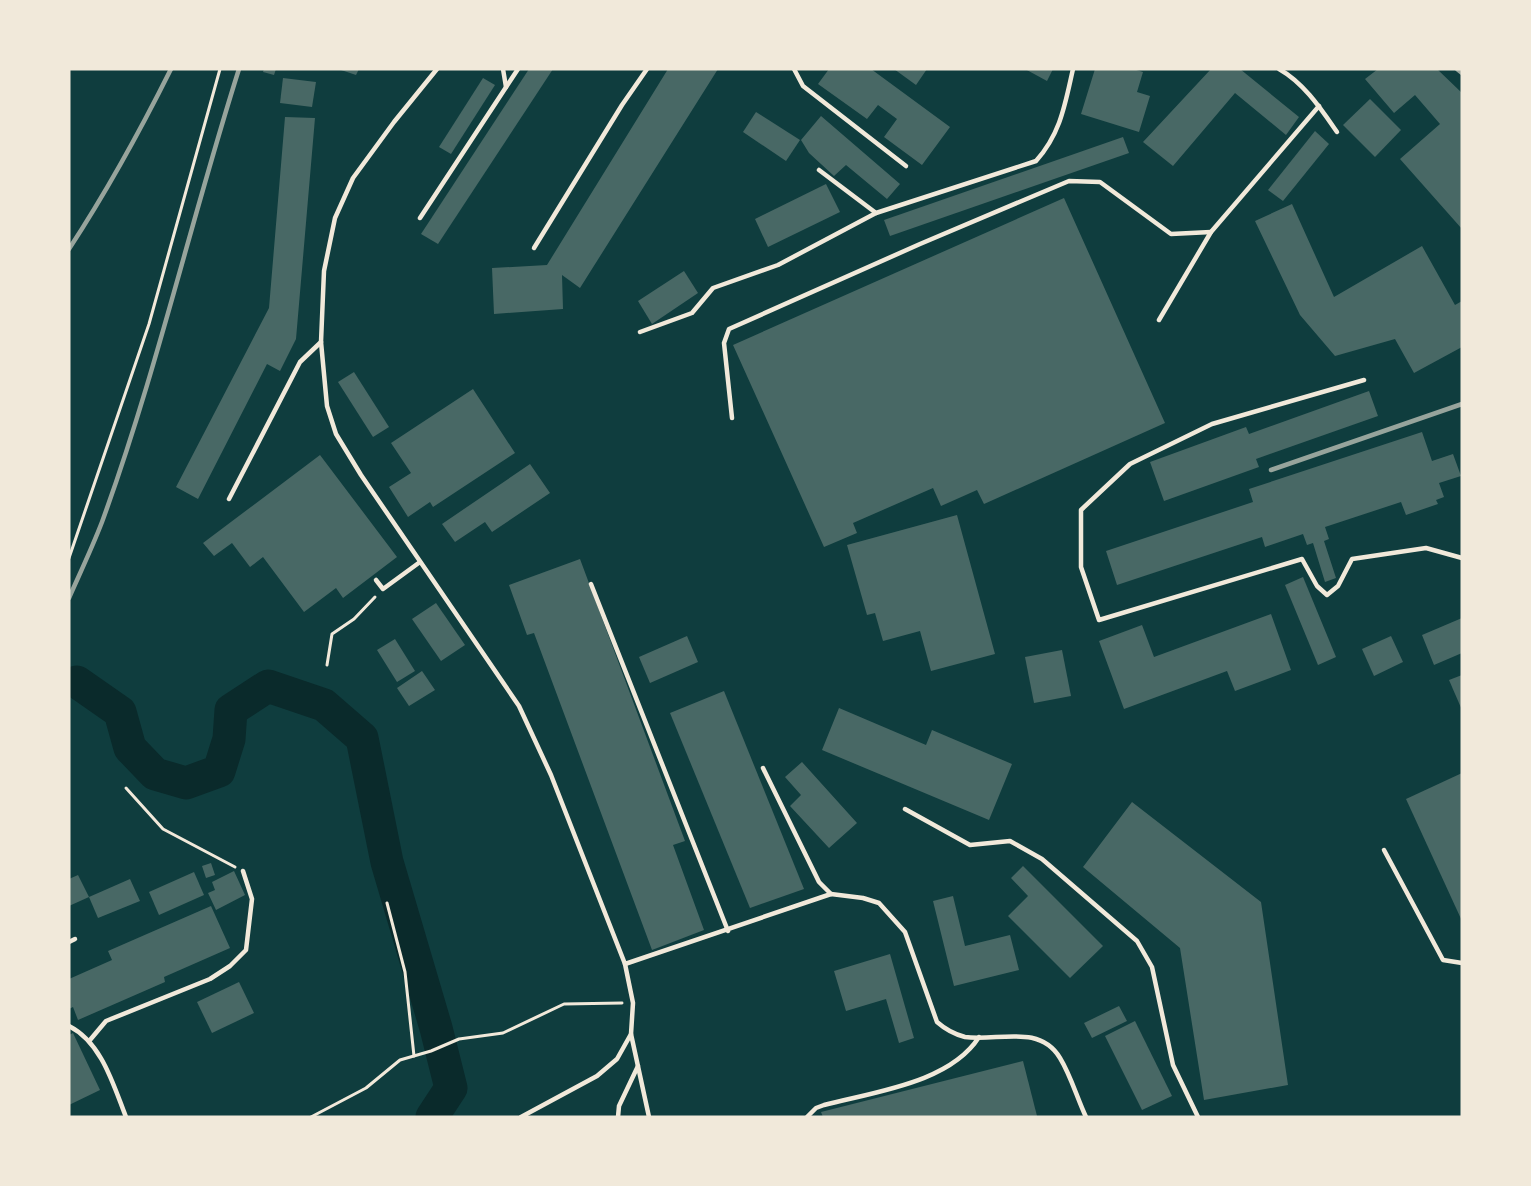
<svg xmlns="http://www.w3.org/2000/svg" width="1531" height="1186" font-family="'Alegreya Sans',sans-serif">
<rect width="100%" height="100%" fill="#0f3d3e"/>
<g fill="none" stroke-linecap="round" stroke-linejoin="round">
<polyline stroke="#0a2a2b" stroke-width="33" points="77,682 120,712 130,748 155,774 186,783 219,771 229,739 231,710 268,686 324,705 362,738 387,862 436,1028 451,1088 432,1117"/>
</g>
<g fill="#486865">
<polygon points="264,69 276,69 274,75 263,72"/>
<polygon points="338,69 359,69 356,75"/>
<polygon points="529,69 553,69 438,244 421,234"/>
<polygon points="668,69 718,69 580,288 562,275 563,309 494,314 492,268 547,265"/>
<polygon points="829,69 871,69 950,127 922,165 884,137 897,119 878,105 867,119 818,84"/>
<polygon points="894,69 927,69 916,85"/>
<polygon points="1025,69 1053,69 1047,81"/>
<polygon points="1095,69 1133,69 1143,72 1137,92 1150,96 1139,132 1081,114"/>
<polygon points="1211,69 1240,69 1299,117 1286,135 1235,93 1173,166 1143,142"/>
<polygon points="1378,69 1437,69 1462,93 1462,229 1400,159 1440,124 1415,95 1394,113 1365,79"/>
<polygon points="283,78 316,82 312,107 280,103"/>
<polygon points="483,78 495,85 451,154 439,147"/>
<polygon points="1370,99 1401,130 1375,157 1343,125"/>
<polygon points="756,112 800,140 786,161 743,132"/>
<polygon points="821,116 900,184 887,199 846,165 834,176 809,153 801,140"/>
<polygon points="285,117 315,118 296,339 280,371 267,364 198,499 176,487 269,308"/>
<polygon points="1315,131 1329,144 1283,201 1268,190"/>
<polygon points="1123,137 1129,153 890,236 884,220"/>
<polygon points="826,184 840,212 768,247 755,219"/>
<polygon points="1064,198 1165,423 984,504 977,490 941,506 933,488 853,523 857,533 824,547 733,345"/>
<polygon points="1292,204 1334,297 1422,246 1455,305 1462,301 1462,347 1414,373 1395,339 1335,356 1300,315 1255,221"/>
<polygon points="684,271 698,293 652,324 638,301"/>
<polygon points="354,372 389,427 373,437 338,382"/>
<polygon points="473,389 515,453 433,507 430,502 408,517 389,487 411,473 391,443"/>
<polygon points="1369,391 1378,416 1256,459 1259,467 1164,501 1150,462 1246,427 1249,434"/>
<polygon points="1422,432 1432,461 1453,454 1461,476 1439,483 1444,497 1436,500 1438,504 1406,515 1401,502 1325,527 1329,539 1324,541 1336,578 1325,582 1313,543 1307,545 1303,534 1265,547 1262,537 1117,585 1106,551 1253,502 1249,489"/>
<polygon points="320,455 397,557 343,598 336,588 304,612 263,557 250,567 232,543 214,556 203,543"/>
<polygon points="530,464 550,493 492,532 485,522 455,542 442,524"/>
<polygon points="957,515 995,654 931,671 920,631 883,641 875,613 867,615 847,545"/>
<polygon points="580,559 685,841 673,845 704,930 652,950 534,633 527,635 509,585"/>
<polygon points="1303,577 1336,657 1318,665 1285,585"/>
<polygon points="436,603 465,645 441,661 412,619"/>
<polygon points="1271,614 1291,670 1235,691 1227,671 1124,709 1099,641 1142,625 1154,657"/>
<polygon points="1462,618 1462,653 1434,665 1422,635"/>
<polygon points="687,636 698,662 650,683 639,657"/>
<polygon points="1391,636 1403,662 1374,676 1362,649"/>
<polygon points="395,639 415,671 397,682 377,650"/>
<polygon points="1062,650 1071,696 1034,703 1025,657"/>
<polygon points="422,671 435,690 409,706 397,688"/>
<polygon points="1462,675 1462,710 1449,680"/>
<polygon points="724,691 804,889 750,908 670,713"/>
<polygon points="839,708 926,745 932,730 1012,764 989,820 822,750"/>
<polygon points="802,762 857,823 829,848 790,806 801,795 785,777"/>
<polygon points="1462,773 1462,921 1406,799"/>
<polygon points="1132,802 1261,902 1288,1085 1204,1100 1180,948 1083,867"/>
<polygon points="211,863 215,875 206,878 202,866"/>
<polygon points="1023,866 1103,946 1070,978 1008,916 1028,896 1011,878"/>
<polygon points="234,871 245,895 216,910 208,893 215,890 212,882"/>
<polygon points="194,872 204,895 159,915 149,892"/>
<polygon points="78,875 89,897 69,906 69,879"/>
<polygon points="130,879 140,901 98,918 89,897"/>
<polygon points="953,896 965,946 1010,935 1019,970 954,986 933,901"/>
<polygon points="211,906 230,948 164,977 165,982 78,1020 73,1007 69,1009 69,979 112,960 108,951"/>
<polygon points="890,954 914,1038 899,1043 886,999 846,1011 834,971"/>
<polygon points="239,982 254,1013 212,1033 197,1002"/>
<polygon points="1119,1006 1127,1021 1092,1038 1084,1023"/>
<polygon points="1135,1021 1172,1096 1142,1110 1105,1036"/>
<polygon points="73,1033 100,1090 69,1105 69,1035"/>
<polygon points="1023,1061 1037,1116 823,1117 821,1112"/>
</g>
<g fill="none" stroke-linecap="round" stroke-linejoin="round">
<g stroke="#f1e9da" stroke-width="3">
<polyline points="69,558 149,324 220,69"/>
<polyline points="327,665 332,634 354,619 375,597"/>
<polyline points="126,788 163,829 235,867"/>
<polyline points="387,903 405,972 414,1056"/>
<polyline points="311,1117 366,1088 400,1060 431,1051 459,1039 503,1033 564,1004 622,1003"/>
</g>
<g stroke="#f1e9da" stroke-width="4.5">
<polyline points="437,69 394,122 353,178 335,218 324,271 321,342 327,406 336,434 361,475 519,706 551,775 625,964 633,1003 631,1034 617,1059 597,1076 521,1117"/>
<polyline points="503,69 506,87"/>
<polyline points="794,69 803,86 906,166"/>
<path d="M1279,69C1304,83 1321,109 1337,132"/>
<path d="M819,170L876,213L1036,161C1061,133 1065,104 1073,69"/>
<polyline points="420,218 518,69"/>
<polyline points="534,248 622,105 647,69"/>
<polyline points="1159,320 1211,232 1319,106"/>
<polyline points="640,332 692,313 713,288 778,265 876,213"/>
<polyline points="1364,380 1212,424 1130,464 1081,510 1081,567 1099,620 1302,559 1317,586 1327,595 1338,586 1352,559 1426,548 1462,558"/>
<polyline points="732,418 724,343 729,329 920,244 1069,181 1100,182 1171,234 1211,232"/>
<polyline points="229,499 300,362 321,342"/>
<polyline points="376,580 383,589 420,562"/>
<polyline points="591,584 728,931"/>
<polyline points="763,768 819,882 831,894"/>
<polyline points="905,809 970,845 1010,841 1042,859 1137,941 1152,967 1173,1065 1198,1117"/>
<polyline points="1384,850 1443,960 1462,963"/>
<polyline points="69,942 75,939"/>
<path d="M625,964L831,894L863,898L879,903L905,932L937,1022C945,1029 953,1034 965,1037C996,1042 1039,1023 1060,1058C1071,1076 1077,1098 1086,1117"/>
<path d="M69,1026C102,1043 113,1084 126,1117"/>
<polyline points="631,1034 649,1117"/>
<polyline points="90,1040 106,1021 210,979 230,966 246,950 252,899 243,871"/>
<polyline points="618,1117 619,1106 638,1066"/>
<path d="M807,1117L816,1108L824,1105C873,1092 950,1083 979,1037"/>
</g>
<g stroke="#97a49c" stroke-width="4.5">
<polyline points="1457,69 1462,73"/>
<path d="M69,249C107,191 140,131 171,69"/>
<polyline points="1271,470 1462,404"/>
<path d="M69,598C80,573 92,548 102,522C156,374 191,220 239,69"/>
</g>
</g>
<rect width="1531" height="1186" fill="none" stroke="#f1e9da" stroke-width="141"/>
</svg>
